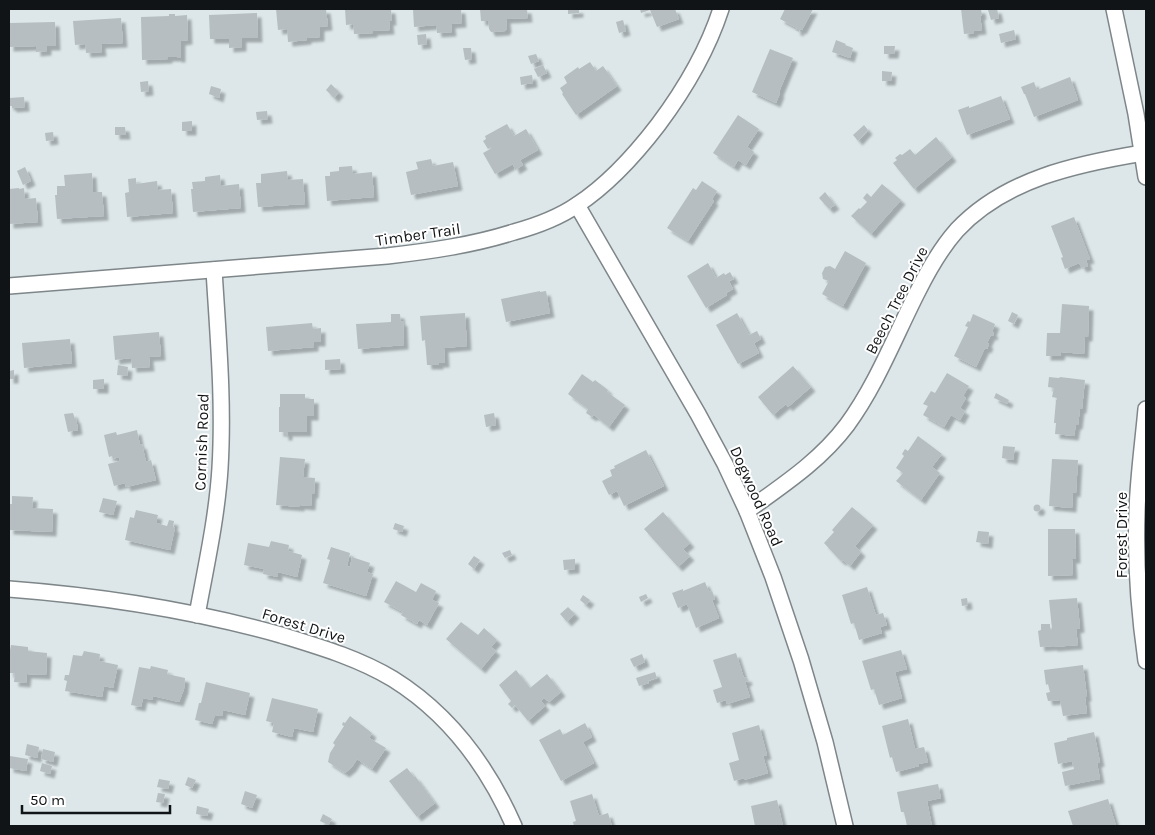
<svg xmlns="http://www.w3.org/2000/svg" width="1155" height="835" font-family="Karla,sans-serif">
<defs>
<filter id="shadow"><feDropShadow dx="4.5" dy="4.5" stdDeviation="1" flood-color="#0004"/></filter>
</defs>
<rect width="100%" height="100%" fill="#dde7ea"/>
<g fill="#b6bec2" filter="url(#shadow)">
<polygon points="276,9 326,9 328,26 320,27 320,37 307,38 307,40 288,42 287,29 278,30"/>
<polygon points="345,9 391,9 392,21 389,21 390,30 373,31 373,33 354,34 353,24 346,25"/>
<polygon points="413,9 461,9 462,23 451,24 452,32 437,33 436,25 414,27"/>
<polygon points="480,9 527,9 528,18 506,19 507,28 505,31 491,32 489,29 488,21 481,21"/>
<polygon points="568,9 579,9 579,13 568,14"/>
<polygon points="640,9 675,9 679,19 657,27 650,10 641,13"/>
<polygon points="785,9 813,9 802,30 800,29 799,32 795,30 797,28 780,19"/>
<polygon points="961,9 981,9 982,15 980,16 982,30 973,31 974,33 964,34"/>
<polygon points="993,9 997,9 999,18 991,20 988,10"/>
<polygon points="257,13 258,38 242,38 242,47 229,48 229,39 210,39 209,15"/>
<polygon points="169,14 175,14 175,16 187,15 188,40 181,41 181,58 177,58 177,57 168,57 168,59 142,60 141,17 169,16"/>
<polygon points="121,18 123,43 101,44 102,52 86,53 85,44 75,45 73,21"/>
<polygon points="623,20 626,31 619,33 616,22"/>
<polygon points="55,22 56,46 47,46 47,51 36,52 36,46 9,47 9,23"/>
<polygon points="1014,30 1016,39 1001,43 999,34"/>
<polygon points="426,34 427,44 418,45 417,35"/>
<polygon points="836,40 846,44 845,45 853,48 850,58 832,52"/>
<polygon points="884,46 895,46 894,54 884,54"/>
<polygon points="463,48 471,48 472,59 465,60"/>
<polygon points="770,49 793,58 779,92 780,93 776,103 752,92"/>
<polygon points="536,54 539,61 531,64 528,56"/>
<polygon points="590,62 596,71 603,66 617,86 576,115 562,94 563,93 560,88 567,83 564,77 578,67 579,69"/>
<polygon points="543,65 547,73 538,77 534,69"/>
<polygon points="882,71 892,72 891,81 882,81"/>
<polygon points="532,75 533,83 521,85 520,77"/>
<polygon points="1070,77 1078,100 1034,117 1025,94 1024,94 1021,87 1034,82 1037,90"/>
<polygon points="148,81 149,91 141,92 140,82"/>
<polygon points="331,84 339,92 334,98 326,90"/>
<polygon points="211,86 221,89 219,98 209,94"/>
<polygon points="1001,96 1010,119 967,135 958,110 969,106 969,108"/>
<polygon points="24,97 25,107 12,108 12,106 9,106 9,98"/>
<polygon points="267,111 268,119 257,120 256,112"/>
<polygon points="738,115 759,129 747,147 754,152 746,165 738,160 734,167 713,153"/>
<polygon points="192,121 192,131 182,131 182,122"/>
<polygon points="507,124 514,136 526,129 538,150 520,160 523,165 515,170 513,164 495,174 483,153 492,148 491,147 488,149 483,141 486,139 485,136"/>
<polygon points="864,125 868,130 858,141 853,135"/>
<polygon points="115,127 125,127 126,135 115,135"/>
<polygon points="53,132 54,140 46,141 45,133"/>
<polygon points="936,137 952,157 914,189 893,163 897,160 895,158 900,154 902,155 910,149 915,155"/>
<polygon points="431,159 433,166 453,162 458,186 411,195 406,172 418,169 416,162"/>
<polygon points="352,166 353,174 372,172 374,197 327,201 325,176 330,176 330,172 339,171 339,167"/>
<polygon points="25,167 31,181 23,185 17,171"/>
<polygon points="287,171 288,180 303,179 305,204 258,207 256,183 261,183 261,174"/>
<polygon points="92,173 93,192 102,192 104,216 57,219 55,195 57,195 57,186 65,186 64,175"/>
<polygon points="220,175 221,186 239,184 241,208 193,212 191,189 193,189 192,182 205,181 205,177"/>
<polygon points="136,178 136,184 157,181 158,190 171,189 173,213 127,217 125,193 129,192 128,179"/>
<polygon points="702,181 717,191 712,199 714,201 688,241 667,228 693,188 696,190"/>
<polygon points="882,184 901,200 871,234 851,216 859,208 860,209 867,202 863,198 867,193 871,197"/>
<polygon points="19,188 19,189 24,188 25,199 36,198 38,222 9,224 9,189"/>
<polygon points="825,192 835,205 829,209 819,198"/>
<polygon points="1074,217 1090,259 1086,260 1088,266 1082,268 1079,263 1065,269 1061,258 1063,257 1051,226"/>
<polygon points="845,251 866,263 843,306 822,294 829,281 823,279 822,273 825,267 830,266 835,269"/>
<polygon points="708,263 716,278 724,273 725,275 730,272 734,279 729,281 733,289 726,293 727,295 706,308 687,276"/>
<polygon points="540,291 540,292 546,291 550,313 506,322 501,299"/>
<polygon points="1062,304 1089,306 1088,337 1085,337 1084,354 1061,352 1060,356 1046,356 1047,333 1060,333"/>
<polygon points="1012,312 1018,315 1014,324 1008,321"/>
<polygon points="465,313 467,346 444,348 445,363 439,363 439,365 427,365 425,340 422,341 420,316"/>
<polygon points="737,313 749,335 757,331 761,339 754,343 759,353 738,364 716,325"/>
<polygon points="391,314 400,314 401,322 403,321 404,345 358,349 356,324 391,322"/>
<polygon points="973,314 995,324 992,332 994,333 993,336 991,335 987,343 989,344 987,349 985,348 976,367 954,356 968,327 965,326 968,321 970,322"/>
<polygon points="312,323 313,329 321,328 321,342 314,342 314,347 268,351 266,327"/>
<polygon points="159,332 161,356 149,357 150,367 132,368 131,358 115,360 113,336"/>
<polygon points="70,339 72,363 24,368 22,343"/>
<polygon points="340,359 341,369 325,370 325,360"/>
<polygon points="118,365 128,367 127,376 117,375"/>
<polygon points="793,366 811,387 788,407 786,404 773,415 758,397"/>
<polygon points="14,370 14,379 9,379 9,371"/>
<polygon points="947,373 969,386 963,396 966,398 960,408 965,411 960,420 951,415 944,427 923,415 928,406 923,404 931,391 935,393"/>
<polygon points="582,374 593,382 595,380 608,390 607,392 625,405 609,427 594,415 592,417 586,413 588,409 568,394"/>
<polygon points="1049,377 1059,378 1060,377 1085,380 1082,409 1080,409 1078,425 1076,425 1074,436 1055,434 1056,423 1054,423 1056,400 1057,400 1057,398 1052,397 1054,388 1048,387"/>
<polygon points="104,379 104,389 93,389 93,380"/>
<polygon points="996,393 1009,400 1007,404 994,398"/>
<polygon points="280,394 305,394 305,399 314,399 314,416 307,416 307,432 288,432 288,436 284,436 284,432 279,432 279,407 280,407"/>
<polygon points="73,413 75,419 76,418 78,430 68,432 64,414"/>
<polygon points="494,413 496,425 486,427 484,415"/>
<polygon points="137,430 140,445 142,444 146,462 151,460 156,480 126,487 125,483 114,486 108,464 120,461 119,457 113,459 112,456 109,457 104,435 116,432 117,435"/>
<polygon points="918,436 942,454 932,467 940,473 921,500 896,481 903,473 896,468 904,456 902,454 905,449 908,451"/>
<polygon points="1003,446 1015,447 1013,460 1002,458"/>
<polygon points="646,450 664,486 624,506 617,491 609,495 602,481 612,476 610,470 615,468 614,466"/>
<polygon points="280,457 305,459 303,477 315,478 314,494 312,494 311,506 300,505 300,507 276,505"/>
<polygon points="1052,459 1078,460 1076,493 1073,492 1072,508 1049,506"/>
<polygon points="12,496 33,497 32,508 53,509 52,532 9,530 9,504 12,504"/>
<polygon points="103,498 117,501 113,515 99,512"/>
<circle cx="1037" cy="508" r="3.5"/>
<polygon points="852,507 873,525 855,546 861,552 850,566 843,560 841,561 836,556 824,543 834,532 832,530"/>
<polygon points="136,510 158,515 156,523 167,526 169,520 174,521 173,527 175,528 170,550 125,540 130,517 134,518"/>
<polygon points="663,512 690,543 683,549 690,556 678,567 644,529"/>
<polygon points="395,523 404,526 402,532 393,529"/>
<polygon points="1048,529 1075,529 1076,559 1072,559 1073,575 1048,576"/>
<polygon points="978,531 989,532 988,544 976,542"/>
<polygon points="271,541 289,545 288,551 302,555 297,577 278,572 278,577 263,574 264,569 244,565 248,543 269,547"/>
<polygon points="331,547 350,553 347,566 350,567 352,557 370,563 367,572 373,574 366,596 323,583 330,560 327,559"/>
<polygon points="510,550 512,555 505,558 502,553"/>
<polygon points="474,556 480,560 474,569 468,564"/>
<polygon points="575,559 575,569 564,570 563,560"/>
<polygon points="396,581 416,592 421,583 436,591 432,600 439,603 427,625 419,620 417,624 401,615 403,612 384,602"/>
<polygon points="705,582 709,592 712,591 715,599 712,600 719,618 696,628 687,604 678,608 672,593 683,589 683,591"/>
<polygon points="867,587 876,615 883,613 887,625 880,627 882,633 859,640 854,623 851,624 842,595"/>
<polygon points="646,594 648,598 641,602 639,597"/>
<polygon points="583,595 590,600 586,605 580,600"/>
<polygon points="967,598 968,605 962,606 961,599"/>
<polygon points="1077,598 1080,628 1076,629 1078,645 1053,647 1053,646 1040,647 1038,631 1041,630 1041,624 1050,624 1050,630 1052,629 1049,600"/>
<polygon points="568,607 575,614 567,622 560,614"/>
<polygon points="461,622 478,635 484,628 497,640 491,647 496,651 481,669 446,639"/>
<polygon points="11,645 28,647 28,651 47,653 46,675 27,674 26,683 14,682 15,673 9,673 9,650 10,650"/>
<polygon points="901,650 907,669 895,672 902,698 879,705 874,689 871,690 862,661"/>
<polygon points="84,651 100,654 99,661 118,665 113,688 104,686 102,697 65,691 67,681 64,680 65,675 69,675 73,655 82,656"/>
<polygon points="736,653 744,678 747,677 748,681 745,682 750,697 727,704 726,700 717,703 713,690 722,687 713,660"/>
<polygon points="642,654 645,662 634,667 630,659"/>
<polygon points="1083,665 1087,697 1085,697 1087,713 1063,716 1060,700 1048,701 1046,693 1050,692 1048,684 1046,685 1044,670"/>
<polygon points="151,666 168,670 167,674 185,678 184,689 179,702 153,696 152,700 143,698 141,707 131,705 139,667 150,669"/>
<polygon points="516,670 530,688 547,674 561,692 549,702 548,700 547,701 544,698 541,701 545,706 528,721 515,705 512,708 508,704 511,701 499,685"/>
<polygon points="655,672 657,678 648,681 649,683 639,686 636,678"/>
<polygon points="206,682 250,693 245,715 223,710 222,716 215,715 212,724 195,720 199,703 201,703"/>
<polygon points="272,698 318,709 313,732 294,728 292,737 272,732 274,723 266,721"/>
<polygon points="350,716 372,733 369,738 386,748 372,769 357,759 352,767 345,773 328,762 330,753 335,745 333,743 344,726 342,725 343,722 345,723"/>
<polygon points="908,719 915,749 924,747 928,762 919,764 919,766 896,772 892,757 890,758 882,726"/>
<polygon points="585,723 592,737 583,742 594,763 561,781 539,740 560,729 563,735"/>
<polygon points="759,725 767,755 763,756 768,773 744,780 744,778 734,781 729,763 739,760 732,733"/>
<polygon points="1094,732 1100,762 1097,763 1100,779 1065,786 1062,772 1074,769 1072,761 1058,764 1054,743 1067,740 1067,738"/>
<polygon points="27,744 39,747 37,758 25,755"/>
<polygon points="43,749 55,752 53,762 41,759"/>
<polygon points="10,756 28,759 26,771 9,768"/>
<polygon points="42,763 52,766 50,774 40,771"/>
<polygon points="407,768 414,777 415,776 435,803 417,817 389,781"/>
<polygon points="188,777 196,780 192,788 185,785"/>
<polygon points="159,779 170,781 168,789 157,787"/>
<polygon points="938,784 941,798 927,801 932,826 907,826 904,812 901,812 897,792"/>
<polygon points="245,791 257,795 252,808 241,804"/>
<polygon points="158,793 165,794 163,803 156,802"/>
<polygon points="592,794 599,816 608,813 612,826 574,826 573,822 576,821 570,801"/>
<polygon points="1108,799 1116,826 1073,826 1068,811"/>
<polygon points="777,800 783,826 755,826 751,806"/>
<polygon points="197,806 209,809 207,816 196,814"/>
<polygon points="323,814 332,819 328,825 320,821"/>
</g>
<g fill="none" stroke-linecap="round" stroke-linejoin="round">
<defs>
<g id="street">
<polyline points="1114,9 1136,114 1146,177"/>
<polyline points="577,205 698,414 725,464 747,511 773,577 801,660 825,742 845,826"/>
<path d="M9,286L387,256C431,251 473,245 514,232C536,226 558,218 577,205C609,184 635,155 658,125C685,89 707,52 721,9"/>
<path d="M1146,409C1143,443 1138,477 1137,512C1135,561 1139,612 1146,661"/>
<path d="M747,511C783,485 820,461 847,425C877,384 895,336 918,291C929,269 941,248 957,230C1005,179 1076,164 1143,153"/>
<path d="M9,589C101,596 192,610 281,635C320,647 358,658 393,679C449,714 488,767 514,826"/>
<path d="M197,615C206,566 217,517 220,468C224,402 218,336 214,270"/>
</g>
</defs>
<use href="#street" stroke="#7e8689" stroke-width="18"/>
<use href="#street" stroke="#fff" stroke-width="15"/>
</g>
<g text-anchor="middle" stroke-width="4" stroke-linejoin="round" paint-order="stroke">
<g font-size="16" fill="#111416" stroke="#fff">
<text transform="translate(418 234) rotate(-8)" y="6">Timber Trail</text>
<text transform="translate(896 300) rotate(-63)" y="6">Beech Tree Drive</text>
<text transform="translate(201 442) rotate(-88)" y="6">Cornish Road</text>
<text transform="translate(757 496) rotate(66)" y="6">Dogwood Road</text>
<text transform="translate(1121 535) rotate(-90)" y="6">Forest Drive</text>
<text transform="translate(304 625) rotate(17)" y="6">Forest Drive</text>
</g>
</g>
<rect width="1155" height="835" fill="none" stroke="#111416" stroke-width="20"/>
<path d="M22 805v8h148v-8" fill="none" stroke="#111416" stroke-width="2.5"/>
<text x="30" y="805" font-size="15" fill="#111416" stroke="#ffffff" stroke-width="4" paint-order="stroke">50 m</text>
</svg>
